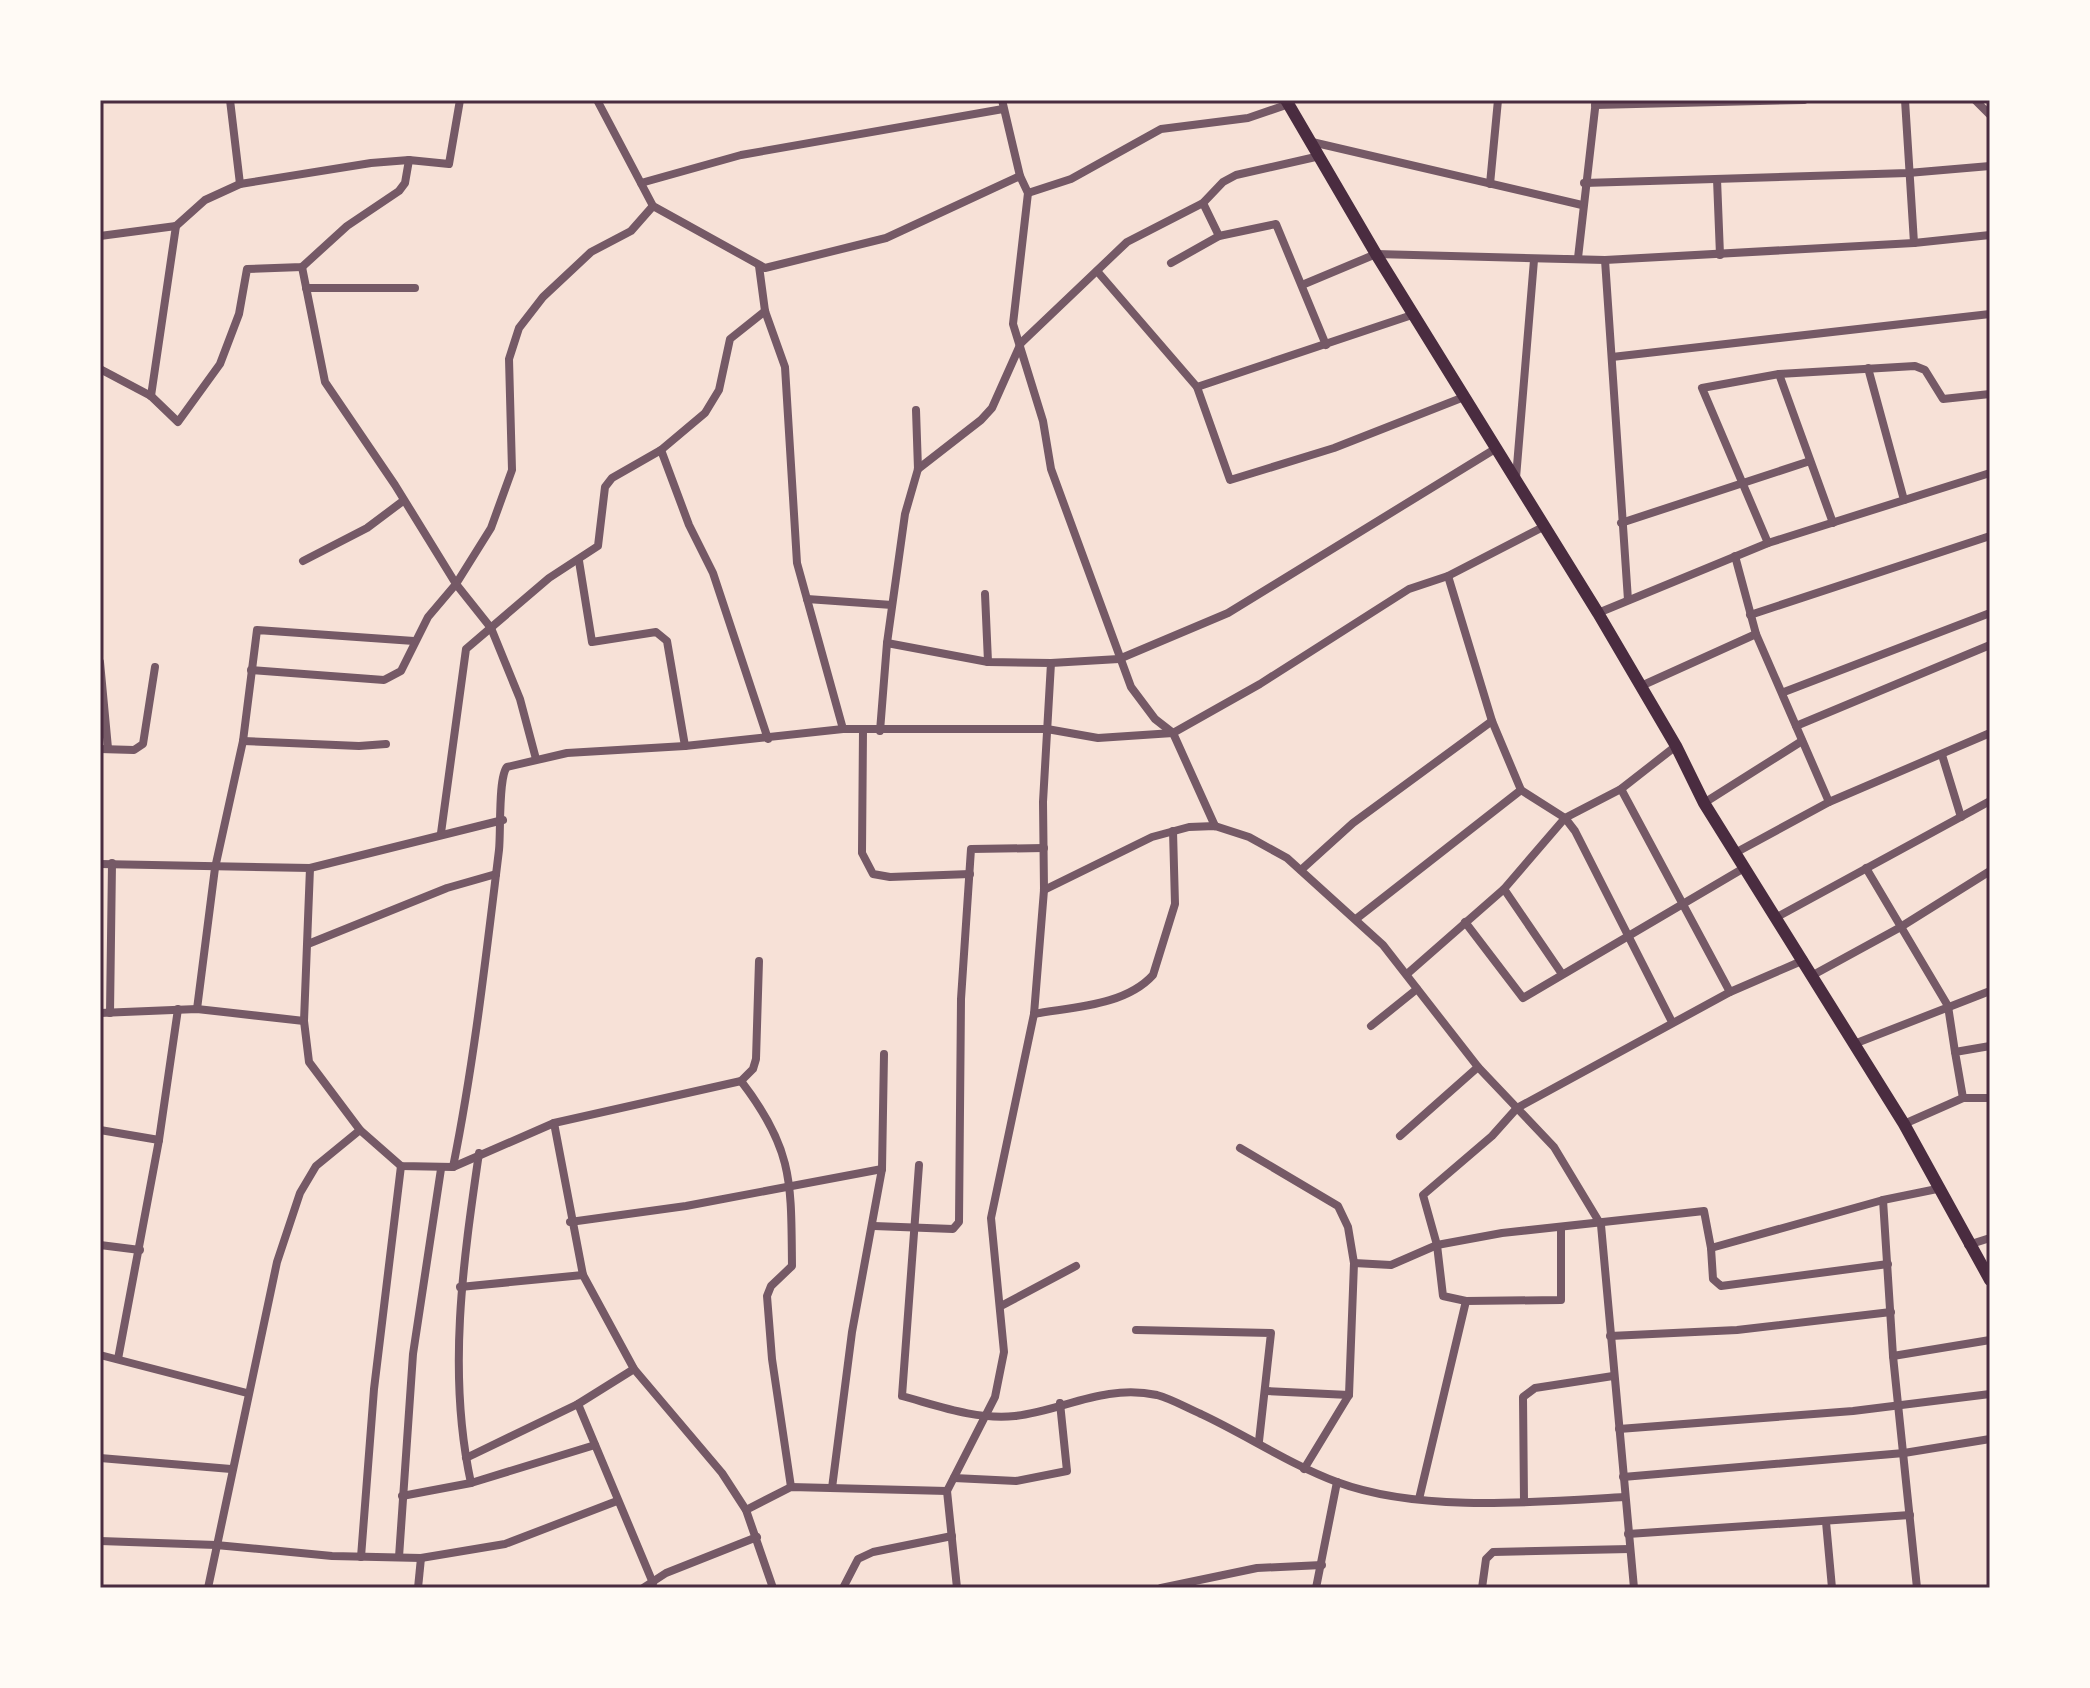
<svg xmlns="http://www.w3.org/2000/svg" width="2090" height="1688" font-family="Quicksand,sans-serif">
<rect width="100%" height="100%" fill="#f7e1d7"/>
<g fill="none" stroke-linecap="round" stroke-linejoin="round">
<g stroke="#755966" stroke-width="8">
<polyline points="230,100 240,184"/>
<polyline points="597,100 653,206 765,268 886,238 1020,176"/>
<polyline points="1002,100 1020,176 1028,193 1013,324 1043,421 1051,469 1131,687 1155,719 1173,733 1215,826"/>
<polyline points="1905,100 1914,243"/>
<polyline points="1975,100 1990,115"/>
<polyline points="1595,105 1804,100"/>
<polyline points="1312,142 1582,205"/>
<polyline points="1717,179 1720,255"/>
<polyline points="641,183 741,155 1003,109"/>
<polyline points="1584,183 1908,173 1990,166"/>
<polyline points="1490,184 1498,100"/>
<polyline points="1028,193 1071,179 1161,129 1248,118 1289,104"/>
<polyline points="1203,203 1219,236"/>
<polyline points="100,236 176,226 205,200 240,184 371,163 409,160 449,164 460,100"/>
<polyline points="1578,258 1596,100"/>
<polyline points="1605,260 1628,600"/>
<polyline points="1171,263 1219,236 1276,224 1326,345"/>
<polyline points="759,266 765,311 785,367 797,563 843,729"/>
<polyline points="302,267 325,382 395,485 456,584 491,628 520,699 536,759"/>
<polyline points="1097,271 1197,387 1230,480 1334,448 1464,397"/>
<polyline points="1302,285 1376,254 1605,260 1914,243 1990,235"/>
<polyline points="306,288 415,288"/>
<polyline points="1612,357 1990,314"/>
<polyline points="1868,368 1904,500"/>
<polyline points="100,369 151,396 178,422 220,364 239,314 247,269 302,267 347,226 399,191 405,183 409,160"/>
<polyline points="1779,374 1833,523"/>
<polyline points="1197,387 1415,314"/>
<polyline points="151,396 176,226"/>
<polyline points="661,450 689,525 713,573 768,739"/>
<polyline points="918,469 981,420 992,408 1021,343 1127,242 1203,203 1223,182 1236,175 1320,156"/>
<polyline points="1516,478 1534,260"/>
<polyline points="1621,523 1810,461"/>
<polyline points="1768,543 1702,388 1779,374 1915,366 1925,370 1943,399 1990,394"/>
<polyline points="1735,556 1756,634 1829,802"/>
<polyline points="303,561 367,528 403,501"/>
<polyline points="579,561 592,642 656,632 667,641 685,746"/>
<polyline points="1448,576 1492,721 1521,790 1565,818 1575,831 1672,1022"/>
<polyline points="985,594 988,662"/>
<polyline points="807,599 892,605"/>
<polyline points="1598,613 1768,543 1990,473"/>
<polyline points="1750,615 1990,536"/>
<polyline points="887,643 988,662 1051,663 1043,802 1044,890 1034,1014 991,1218 1004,1352 995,1397 947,1491 957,1588"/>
<polyline points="100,662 108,748"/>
<polyline points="1051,663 1119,659 1228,613 1495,449"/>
<polyline points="251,670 384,680 401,671 428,617 456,584 491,528 512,470 509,359 519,328 543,297 591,252 631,231 653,206"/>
<polyline points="1641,686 1756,634"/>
<polyline points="1784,692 1990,613"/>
<polyline points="1796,726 1990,645"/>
<polyline points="863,730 862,853 873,874 890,877 970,874"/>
<polyline points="880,731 887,643 905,514 918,469 916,410"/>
<polyline points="243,741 359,746 386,744"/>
<polyline points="100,749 134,750 143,744 155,667"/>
<polyline points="1942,755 1961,817"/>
<polyline points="1621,789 1730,992"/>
<polyline points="1704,803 1802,741"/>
<polyline points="441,833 466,649 549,578 598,546 605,487 612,478 661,450 705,413 719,390 730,339 765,311"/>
<polyline points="1735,853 1829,802 1990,733"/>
<polyline points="100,864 310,868 503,820"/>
<polyline points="310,868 304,1021 309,1062 360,1130 401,1166 453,1167 554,1123 741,1081 753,1069 756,1059 759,961"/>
<polyline points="1866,868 1948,1006 1955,1052"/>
<polyline points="1301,870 1353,823 1492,721"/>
<polyline points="1504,889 1562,974"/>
<polyline points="1044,890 1152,837 1189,827 1215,826 1249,837 1287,858 1383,945 1478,1067 1554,1147 1601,1225 1634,1588"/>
<polyline points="1777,917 1990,801"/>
<polyline points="1356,919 1521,790"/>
<polyline points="1465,922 1523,998 1744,868"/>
<polyline points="308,944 447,888 496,874"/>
<polyline points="1407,974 1504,889 1565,818 1621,789 1676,746"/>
<polyline points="1813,975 1899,928 1990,871"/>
<polyline points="197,1009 215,868 243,741 257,630 414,641"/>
<polyline points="100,1013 197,1009 304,1021"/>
<polyline points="110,1013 112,863"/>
<path d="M1034,1014C1072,1007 1125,1006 1153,975L1175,904L1173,831"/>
<polyline points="1371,1026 1417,989"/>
<polyline points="1854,1044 1990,991"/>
<path d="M741,1081C794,1150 791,1183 792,1266L771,1286L767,1296L772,1359L791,1487"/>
<polyline points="1963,1098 1955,1052 1990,1046"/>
<polyline points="554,1123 583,1275 634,1369 722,1473 746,1510 773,1588"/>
<polyline points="1904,1124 1963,1098 1990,1098"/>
<polyline points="100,1130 159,1140"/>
<polyline points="1400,1136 1478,1067"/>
<polyline points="1240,1148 1338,1206 1348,1227 1354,1263 1349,1395 1304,1469"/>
<path d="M919,1165L902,1396C939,1406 976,1420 1015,1416C1064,1410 1104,1384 1157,1395C1172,1399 1187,1408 1201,1414C1246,1435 1291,1465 1337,1482C1420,1513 1538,1502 1625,1497"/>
<path d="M453,1167C474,1063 486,956 499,850C501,832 498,777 507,767L567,753L685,746L843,729H1047L1098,738L1173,733L1260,684L1409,589L1448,576L1545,526"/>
<polyline points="1883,1200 1893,1356 1917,1588"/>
<polyline points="570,1222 686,1206 882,1169"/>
<polyline points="874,1226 953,1229 959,1222 961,999 971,849 1044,848"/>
<polyline points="100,1245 140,1250"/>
<polyline points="1968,1245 1990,1238"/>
<polyline points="1711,1248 1713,1279 1721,1286 1888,1264"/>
<polyline points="1354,1263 1391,1265 1437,1245 1502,1233 1704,1211 1711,1248 1883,1200 1937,1189"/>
<polyline points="460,1287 583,1275"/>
<polyline points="1466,1301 1443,1296 1437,1245 1423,1195 1492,1136 1517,1108 1730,992 1804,960"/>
<polyline points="1001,1306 1076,1266"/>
<polyline points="1136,1330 1271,1333 1259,1441"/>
<polyline points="1610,1336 1737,1330 1891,1312"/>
<polyline points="100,1355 247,1393"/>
<polyline points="1893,1356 1990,1340"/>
<polyline points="118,1359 159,1140 178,1009"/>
<polyline points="1267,1391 1349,1395"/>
<polyline points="578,1404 653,1583"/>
<polyline points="1619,1429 1853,1411 1990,1394"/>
<polyline points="100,1458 231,1469"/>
<polyline points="466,1458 578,1404 634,1369"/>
<polyline points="1623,1477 1904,1453 1990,1439"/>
<polyline points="954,1478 1016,1481 1067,1471 1060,1403"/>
<path d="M471,1483C447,1374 463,1263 479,1153"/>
<polyline points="832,1488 852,1332 882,1169 884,1054"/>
<polyline points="402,1496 471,1483 595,1445"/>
<polyline points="1419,1499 1466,1301 1561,1300 1561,1227"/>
<polyline points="1524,1502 1523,1397 1535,1388 1613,1376"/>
<polyline points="746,1510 791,1487 947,1491"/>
<polyline points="1826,1522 1832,1588"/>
<polyline points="1628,1534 1910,1515"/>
<polyline points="100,1541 216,1545 332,1556 421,1558 505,1544 617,1501"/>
<polyline points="361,1557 374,1389 401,1166"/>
<polyline points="399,1557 413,1354 441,1169"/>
<polyline points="208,1588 277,1262 300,1193 316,1166 360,1130"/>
<polyline points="418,1588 421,1558"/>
<polyline points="643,1588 666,1573 757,1537"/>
<polyline points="843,1588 858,1559 873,1552 952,1536"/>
<polyline points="1161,1588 1257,1568 1322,1565"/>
<polyline points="1316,1588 1337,1482"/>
<polyline points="1482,1588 1486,1559 1493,1552 1630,1549"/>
</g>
<polyline stroke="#4a2c40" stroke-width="12" points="1286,100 1376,254 1598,613 1676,746 1704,803 1904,1124 1990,1280"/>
</g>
<rect width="2090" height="1688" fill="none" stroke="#fffaf5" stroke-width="204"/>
<rect x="102" y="102" width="1886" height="1484" fill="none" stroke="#4a2c40" stroke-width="3"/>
</svg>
